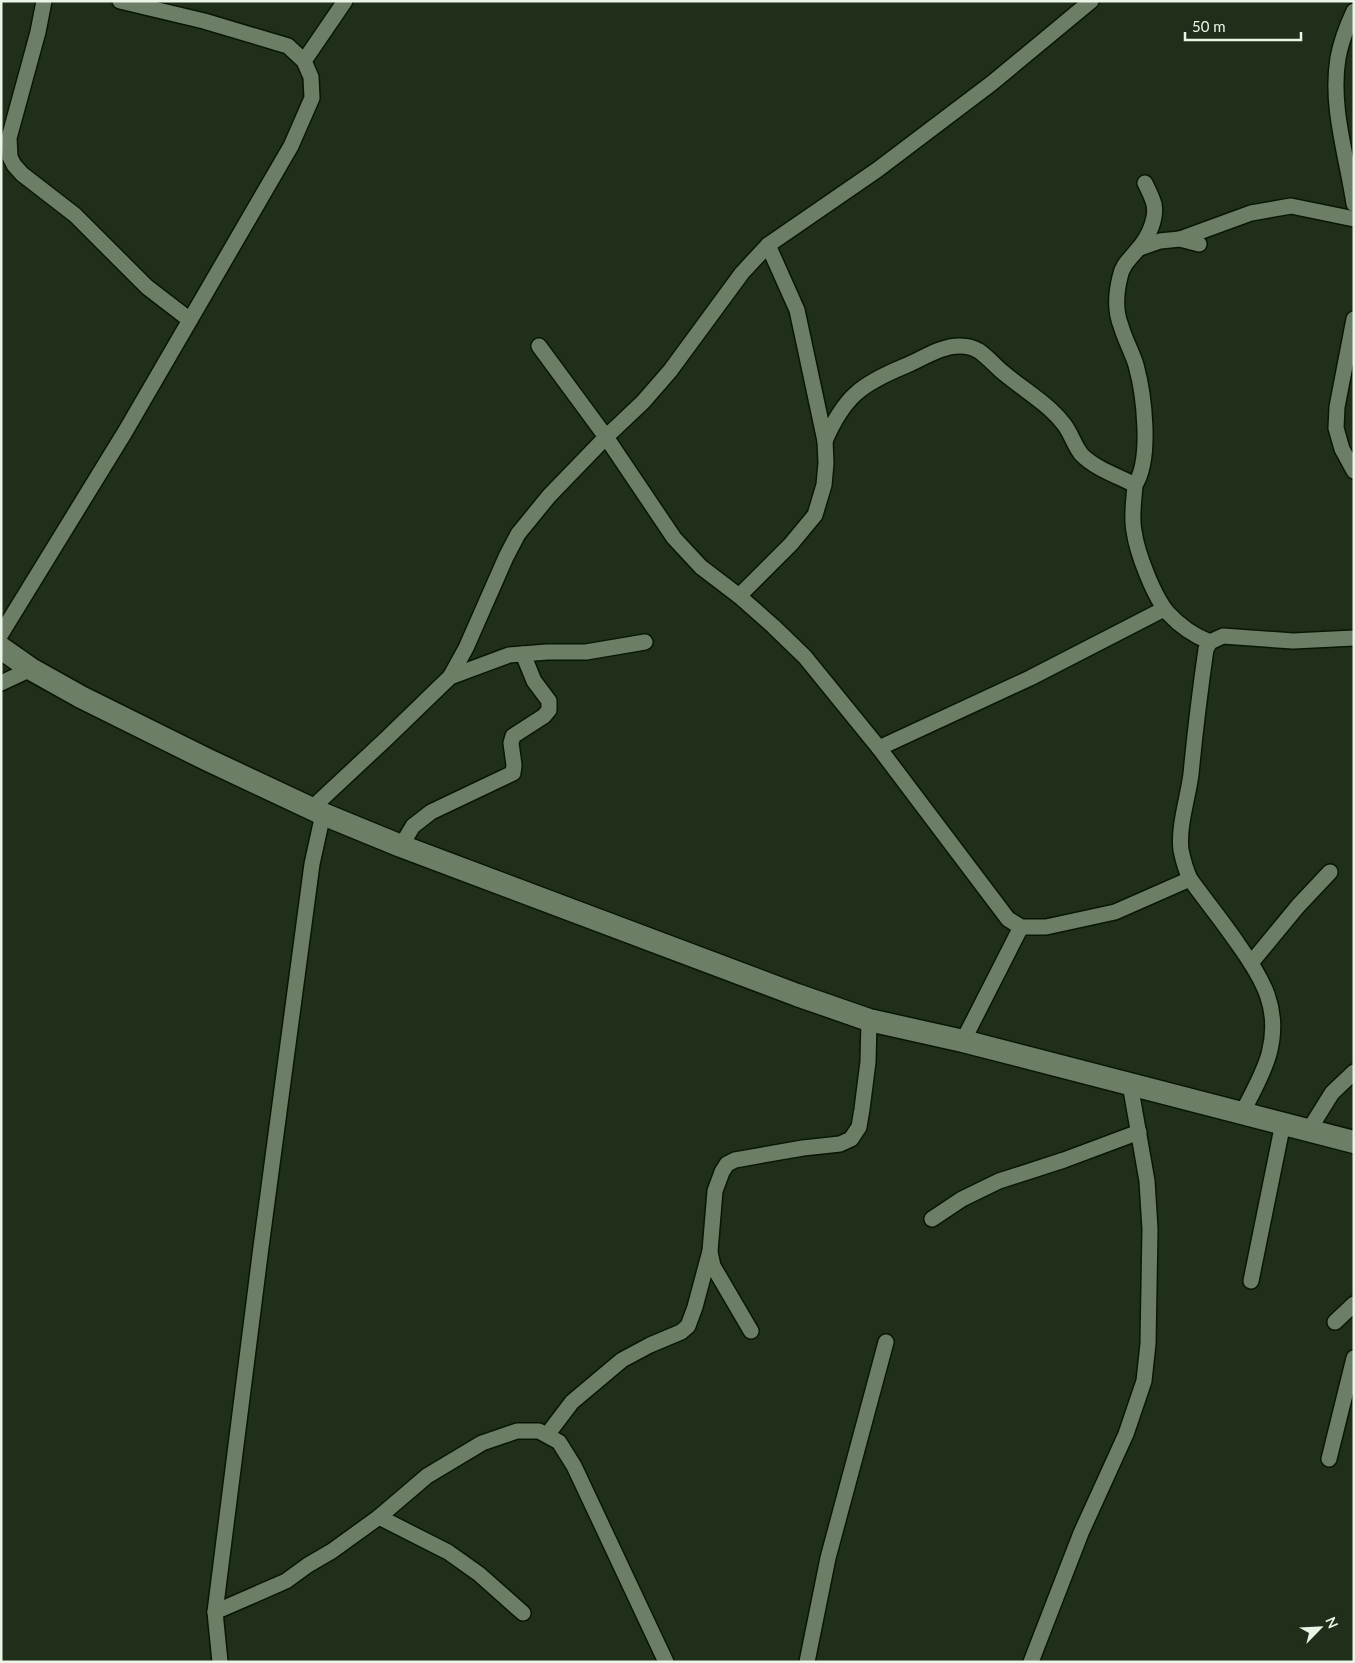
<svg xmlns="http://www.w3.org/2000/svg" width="1355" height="1663" font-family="Lato,sans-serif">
<rect width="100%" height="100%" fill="#202f1a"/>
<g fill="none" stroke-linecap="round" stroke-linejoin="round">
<defs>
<g id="street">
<polyline points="44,1 38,32 9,138 10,157 14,165 22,174 75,215 147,287 190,320"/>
<path d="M1354,11C1347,26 1341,42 1338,58C1330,107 1347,156 1354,204"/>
<polyline points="304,61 345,1"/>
<path d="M1145,183C1148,189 1152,197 1154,204C1157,219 1148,238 1138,249C1130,259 1122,265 1120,277C1116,293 1115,311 1121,326C1125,340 1132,352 1136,365C1144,394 1152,459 1135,485C1134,500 1131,517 1134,531C1137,553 1154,597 1168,613C1179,625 1195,636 1210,642"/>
<polyline points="1180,239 1251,213 1291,206 1354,219"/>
<polyline points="1140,248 1160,241 1180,239 1199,244"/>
<polyline points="1354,319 1337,407 1336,428 1342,449 1354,471"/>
<polyline points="539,346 606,437 674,538 701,567 739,596 773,626 805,657 879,748 1008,919 1021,927 1046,927 1115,912 1190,879"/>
<path d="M825,441C844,397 861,384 905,366C922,359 942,345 961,346C968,346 974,348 979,351C989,358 996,367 1005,374C1024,390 1047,403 1063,423C1071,432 1074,446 1082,455C1096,469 1118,476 1135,485"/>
<polyline points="739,596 791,544 815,515 824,485 826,463 825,441 797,310 768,245"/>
<polyline points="1,634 125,432 291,146 312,98 311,77 304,61 288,46 204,21 120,1"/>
<polyline points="450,677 509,655 547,652 586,652 645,642"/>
<polyline points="1,683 31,669"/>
<polyline points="879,748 1030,678 1164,609"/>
<polyline points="311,809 386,739 450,677 466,648 506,557 518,534 549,496 606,437 643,402 670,371 742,273 768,245 877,170 992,83 1091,1"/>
<polyline points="401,846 413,826 431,812 513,773 514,765 511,743 513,736 544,716 549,710 549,701 534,681 523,654"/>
<polyline points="1251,963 1298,906 1330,872"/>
<polyline points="963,1041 1021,927"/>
<path d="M1242,1113C1252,1094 1263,1075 1269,1054C1281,1009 1263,979 1238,944C1223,922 1206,901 1190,879C1186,870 1183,860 1181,850C1178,827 1188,798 1191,774C1195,732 1200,691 1206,649L1210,642L1223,636L1293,641L1354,638"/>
<polyline points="1309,1130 1332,1093 1354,1072"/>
<polyline points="932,1219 962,1199 999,1181 1064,1160 1139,1132"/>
<polyline points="710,1252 713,1266 751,1331"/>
<polyline points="1251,1281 1283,1123"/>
<polyline points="1335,1322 1354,1304"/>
<polyline points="547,1435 572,1402 622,1360 650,1345 681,1332 688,1326 695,1307 710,1251 715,1191 722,1172 727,1164 735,1160 803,1148 840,1144 851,1139 859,1127 862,1109 868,1062 869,1020"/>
<polyline points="1329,1459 1354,1358"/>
<polyline points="379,1517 448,1552 479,1574 523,1613"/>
<polyline points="215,1612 286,1581 308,1565 332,1551 379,1517 427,1476 482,1443 517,1431 539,1431 559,1442 574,1466 666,1662"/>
<polyline points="220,1662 215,1612 261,1247 312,864 323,814"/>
<polyline points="807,1662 828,1558 886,1342"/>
<polyline points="1031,1662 1081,1533 1126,1434 1144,1381 1148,1344 1150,1229 1147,1181 1130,1084"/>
</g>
<polyline id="secondary" points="1,648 31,669 81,697 208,760 323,814 401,846 797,995 869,1020 963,1041 1354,1142"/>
</defs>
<use href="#street" stroke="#091604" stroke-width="18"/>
<use href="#secondary" stroke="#091604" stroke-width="25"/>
<use href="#street" stroke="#6d7e66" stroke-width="15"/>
<use href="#secondary" stroke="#6d7e66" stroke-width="22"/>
</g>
<rect width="1355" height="1663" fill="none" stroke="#ebf5e7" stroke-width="5"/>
<g transform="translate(1320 1628) rotate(66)" stroke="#202f1a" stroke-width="4" paint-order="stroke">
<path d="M0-4L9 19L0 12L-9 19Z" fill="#ebf5e7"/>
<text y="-8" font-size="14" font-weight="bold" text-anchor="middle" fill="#ebf5e7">N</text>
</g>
<path d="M1185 32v8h116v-8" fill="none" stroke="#ebf5e7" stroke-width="2.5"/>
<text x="1192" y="32" font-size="15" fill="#ebf5e7" stroke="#202f1a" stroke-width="4" paint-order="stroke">50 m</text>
</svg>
